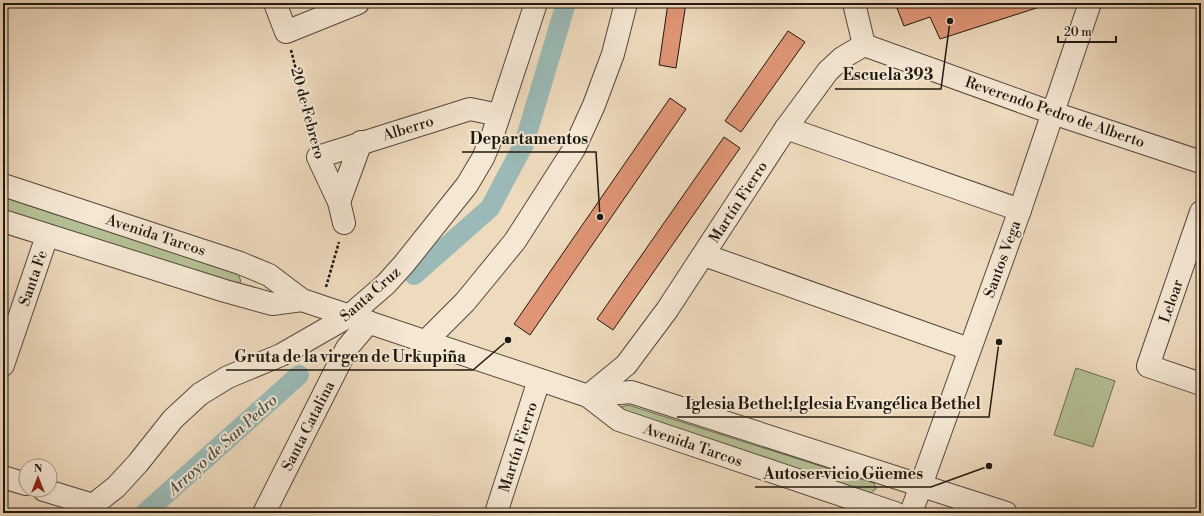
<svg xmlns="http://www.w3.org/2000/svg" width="1204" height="516" font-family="'Libre Bodoni',serif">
<rect width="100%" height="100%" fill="#eedabd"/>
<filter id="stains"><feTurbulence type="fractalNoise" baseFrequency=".005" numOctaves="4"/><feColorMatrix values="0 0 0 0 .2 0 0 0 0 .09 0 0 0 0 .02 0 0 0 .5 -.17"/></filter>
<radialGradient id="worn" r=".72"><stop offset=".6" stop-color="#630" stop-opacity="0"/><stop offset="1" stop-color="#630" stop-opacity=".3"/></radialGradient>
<g fill="#b5c094" stroke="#6a6c52">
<polygon points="3,192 237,269 241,282 231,287 3,211"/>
<polygon points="1076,368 1115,381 1093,447 1054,435"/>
<polygon points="628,405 874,483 876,489 871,493 623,412 621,407"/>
</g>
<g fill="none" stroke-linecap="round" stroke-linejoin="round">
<g stroke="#9bbab7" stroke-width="20">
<polyline points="414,275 490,208 524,144 566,3"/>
<polyline points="145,513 299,375"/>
</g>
</g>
<g fill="#e09576" stroke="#20180f">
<polygon points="668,3 686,3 676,68 659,65"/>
<polygon points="895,3 1052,3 940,39 930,17 904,26"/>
<polygon points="788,31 805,42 741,132 725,121"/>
<polygon points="670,98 686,109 530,335 514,324"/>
<polygon points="724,137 740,148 613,330 597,319"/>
</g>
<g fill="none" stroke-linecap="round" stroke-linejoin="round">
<defs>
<g id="minor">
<polyline points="275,3 286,32 358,3"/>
<polyline points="864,45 1053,113 1201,162"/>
<polyline points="786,128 1020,210"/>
<polyline points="3,185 240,263 269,275 302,300 588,396 619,420 895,513"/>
<polyline points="339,202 361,142"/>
<polyline points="1201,212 1148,366 1201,384"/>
<polyline points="3,221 225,291 272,304 302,300"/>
<polyline points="344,223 339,202 318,157 470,109 499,115"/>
<polyline points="704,255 969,349"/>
<polyline points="426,341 465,302 515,241 574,149 594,105 613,54 626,3"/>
<polyline points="3,365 47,236"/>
<polyline points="588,396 626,365 667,310 786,128 828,71 842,58 864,45 854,3"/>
<polyline points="588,396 631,392 1006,513"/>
<polyline points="3,477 26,484"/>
<polyline points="44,490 93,505"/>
<polyline points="83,513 116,487 138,463 173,419 200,394 228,377 281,355 349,316 386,284 404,264 467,185 483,158 493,134 536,3"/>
<polyline points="264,513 347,348 369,322"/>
<polyline points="496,513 539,380"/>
<polyline points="911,513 1020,210 1090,3"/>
</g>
</defs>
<use href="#minor" stroke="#54483a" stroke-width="24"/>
<g stroke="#20180f" stroke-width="2.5" stroke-dasharray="3 2" stroke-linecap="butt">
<polyline points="291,50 313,137"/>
<polyline points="326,287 339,242"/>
</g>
<use href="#minor" stroke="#f4e7d4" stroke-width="22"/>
</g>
<g text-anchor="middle" stroke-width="4" stroke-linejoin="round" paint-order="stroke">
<g font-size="15" fill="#20180f" stroke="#f4e7d4">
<text transform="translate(1055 112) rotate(19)" y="5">Reverendo Pedro de Alberto</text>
<text transform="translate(308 113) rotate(75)" y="5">20 de Febrero</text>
<text transform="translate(408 128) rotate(-17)" y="5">Alberro</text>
<text transform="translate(738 202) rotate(-57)" y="5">Martín Fierro</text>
<text transform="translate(156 235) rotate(18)" y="5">Avenida Tarcos</text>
<text transform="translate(1002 259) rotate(-70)" y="5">Santos Vega</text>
<text transform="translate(33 278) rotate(-71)" y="5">Santa Fe</text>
<text transform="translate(370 294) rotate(-41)" y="5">Santa Cruz</text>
<text transform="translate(1171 301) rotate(-71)" y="5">Leloar</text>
<text transform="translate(308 426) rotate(-63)" y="5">Santa Catalina</text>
<text transform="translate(693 445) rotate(19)" y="5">Avenida Tarcos</text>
<text transform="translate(518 447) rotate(-72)" y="5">Martín Fierro</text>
</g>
<g font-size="16" font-style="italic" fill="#4b514a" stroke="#f4e7d4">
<text transform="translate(222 444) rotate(-42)" y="6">Arroyo de San Pedro</text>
</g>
</g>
<path fill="none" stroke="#20180f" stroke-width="1.5" d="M950 21L941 89H835M600 217L596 152H462M508 340L473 370H226M999 342L989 417H677M989 466L931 487H755"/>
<g fill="#20180f" stroke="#f4e7d4" stroke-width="1.5">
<circle cx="950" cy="21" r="4"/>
<circle cx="600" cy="217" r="4"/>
<circle cx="508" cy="340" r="4"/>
<circle cx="999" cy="342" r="4"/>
<circle cx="989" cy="466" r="4"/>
</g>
<g font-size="16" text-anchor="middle" font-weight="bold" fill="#20180f" stroke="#f4e7d4" stroke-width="4" stroke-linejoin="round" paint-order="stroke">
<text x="888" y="80">Escuela 393</text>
<text x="529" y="144">Departamentos</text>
<text x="350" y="362">Gruta de la virgen de Urkupiña</text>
<text x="833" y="409">Iglesia Bethel;Iglesia Evangélica Bethel</text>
<text x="843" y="479">Autoservicio Güemes</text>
</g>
<rect width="1204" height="516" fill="none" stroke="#eedabd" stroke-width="16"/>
<rect x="4" y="4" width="1196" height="508" fill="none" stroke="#20180f" stroke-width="2"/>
<rect x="8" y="8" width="1188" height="500" fill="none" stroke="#20180f"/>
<g transform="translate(38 478)"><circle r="19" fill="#f4e7d4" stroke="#9f9485"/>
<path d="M0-3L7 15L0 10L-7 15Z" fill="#8f2418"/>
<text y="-6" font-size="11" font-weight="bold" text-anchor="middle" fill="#20180f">N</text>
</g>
<path d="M1058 36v6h58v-6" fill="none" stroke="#20180f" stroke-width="2"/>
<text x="1064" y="36" font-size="12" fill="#20180f" stroke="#f4e7d4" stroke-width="3" paint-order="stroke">20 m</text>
<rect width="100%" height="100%" filter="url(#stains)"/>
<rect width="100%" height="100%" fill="url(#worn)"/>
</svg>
